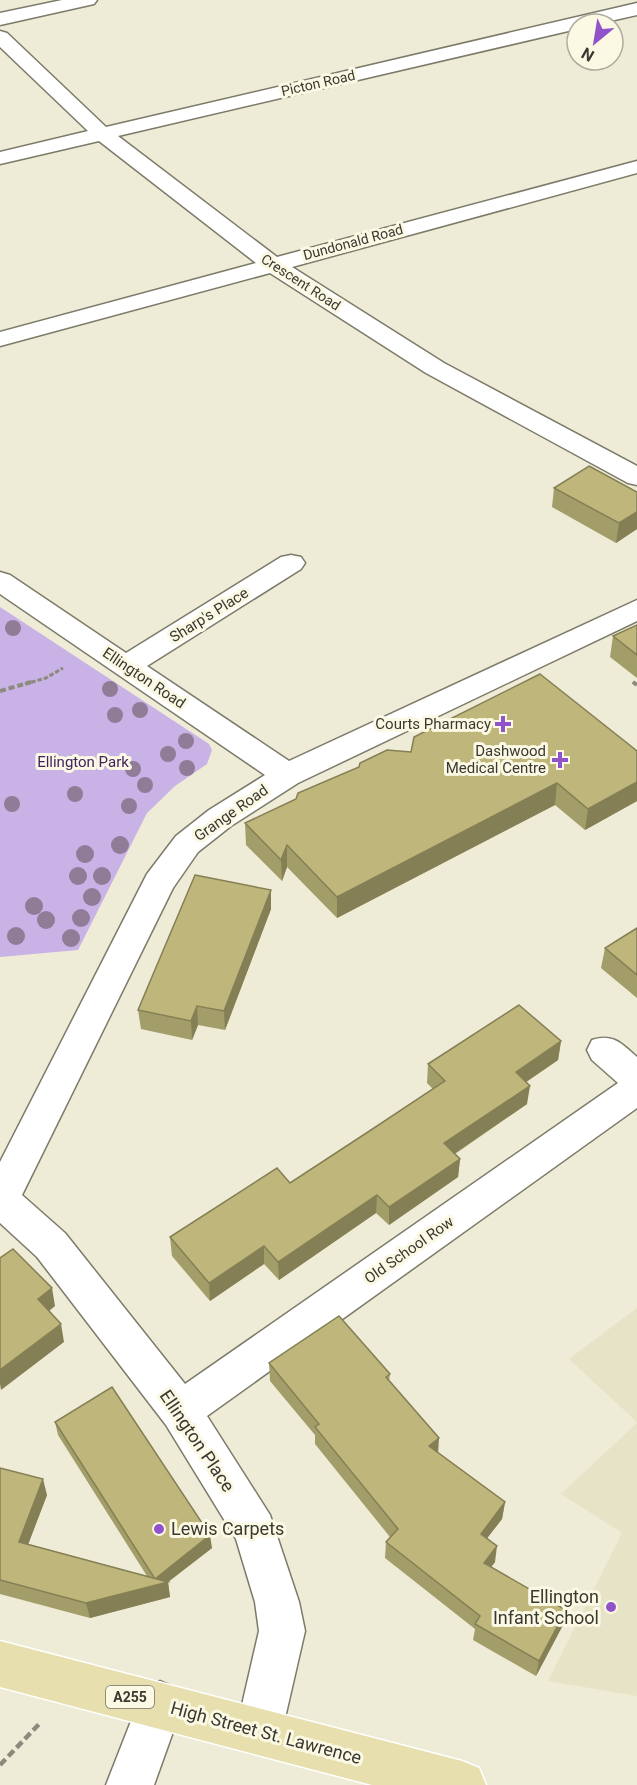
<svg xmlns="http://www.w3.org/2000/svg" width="637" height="1785" font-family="Roboto,sans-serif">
<rect width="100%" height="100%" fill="#eeebd7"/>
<g fill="#e7e3c7">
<polygon points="637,1308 637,1422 569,1359"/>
<polygon points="637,1423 637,1696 548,1681 622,1533 561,1494"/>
</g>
<polygon fill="#c9b2e5" points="0,607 209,744 212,750 207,764 175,786 147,813 78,950 0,957"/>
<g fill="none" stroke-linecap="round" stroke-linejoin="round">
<defs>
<g id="minor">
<polygon points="62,0 97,0 94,4 0,25 0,13"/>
<polygon points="637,3 637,15 597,24 577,24 577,29 118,136 277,257 637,161 637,173 292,267 444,363 637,466 637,485 628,483 426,373 270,273 0,346 0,332 256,263 99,141 0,164 0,152 88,131 0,47 0,31 7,33 106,127"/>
<path d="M291,555L301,557L305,563L301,569L147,666L289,761L637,600V621L298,783L231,826L198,852L173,888L22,1195L65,1233L185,1384L618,1083L592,1060L587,1050L592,1040C613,1033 622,1044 637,1057V1108L207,1416L270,1515L299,1602L305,1631L282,1731L276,1748L259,1754L242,1748L236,1731L259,1631L255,1602L236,1539L166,1425L37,1257L0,1223V1162L147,874L176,836L209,810L265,775L0,594V572L10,575L126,653L281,557Z"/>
<polygon points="160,1681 176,1688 183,1704 154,1785 106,1785 144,1688"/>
</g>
<polygon id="major" points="0,1641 462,1761 479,1768 486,1785 372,1785 0,1687"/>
</defs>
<use href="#minor" stroke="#7c7a68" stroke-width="3"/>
<use href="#major" stroke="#fff" stroke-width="3"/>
<g stroke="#8b8a7c" stroke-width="3" stroke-dasharray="4.5 2" stroke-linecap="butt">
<polyline points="633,682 635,684"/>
<polyline points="25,684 46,678 63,668"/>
</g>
<g stroke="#8b8a7c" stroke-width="4" stroke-dasharray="6 3" stroke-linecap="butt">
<polyline points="633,682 637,685"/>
<polyline points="0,691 31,682"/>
</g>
<polyline stroke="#8b8a7c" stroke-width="4.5" stroke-dasharray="8 4" stroke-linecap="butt" points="0,1765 41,1722"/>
<use href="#minor" fill="#fff" fill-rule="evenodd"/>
<use href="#major" fill="#e7e0ae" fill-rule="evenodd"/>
</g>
<g fill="#907c97">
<circle cx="13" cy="628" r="8"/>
<circle cx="110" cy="689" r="8"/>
<circle cx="140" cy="710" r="8"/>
<circle cx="115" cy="715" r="8"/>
<circle cx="186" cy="741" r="8"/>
<circle cx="168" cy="754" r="8"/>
<circle cx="187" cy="768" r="8"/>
<circle cx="133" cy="769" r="8"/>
<circle cx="145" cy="785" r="8"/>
<circle cx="75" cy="794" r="8"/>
<circle cx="12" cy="804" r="8"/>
<circle cx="129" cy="806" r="8"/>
<circle cx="120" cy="845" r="9"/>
<circle cx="85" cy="854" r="9"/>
<circle cx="78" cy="876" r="9"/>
<circle cx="102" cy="876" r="9"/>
<circle cx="92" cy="897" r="9"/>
<circle cx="34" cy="906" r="9"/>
<circle cx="81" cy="918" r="9"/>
<circle cx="46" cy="920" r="9"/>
<circle cx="16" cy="936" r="9"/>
<circle cx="71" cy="938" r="9"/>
</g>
<g fill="#a39d69">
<polygon points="554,488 637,492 637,529 616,543 552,507"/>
<polygon points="637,625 637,678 610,657 613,636"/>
<polygon points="637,751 637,801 585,830 555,805 337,918 287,867 282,881 246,845 245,823 411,752"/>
<polygon points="271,890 271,909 225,1030 198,1025 192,1040 141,1029 138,1010"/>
<polygon points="637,928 637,998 601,968 605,948"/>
<polygon points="561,1041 558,1060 526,1082 527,1104 455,1154 460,1159 458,1177 389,1225 376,1213 279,1280 264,1264 210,1301 172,1256 170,1237 290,1183 433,1089 427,1083 428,1064"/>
<polygon points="269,1363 390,1374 389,1381 438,1452 505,1502 502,1519 487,1538 495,1562 491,1567 563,1625 536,1676 473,1640 475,1629 385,1558 386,1542 390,1537 315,1444 315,1435 270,1381"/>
<polygon points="55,1422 212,1548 168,1582 170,1597 90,1618 0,1594 0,1468 47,1495 28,1544 147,1576 58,1435"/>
</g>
<g fill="#857f55">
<polygon points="637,512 637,529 616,543 619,523"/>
<polygon points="637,782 637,801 585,830 588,809"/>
<polygon points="557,783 555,805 337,918 337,897"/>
<polygon points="287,845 287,867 282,881 281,860"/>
<polygon points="271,890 271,909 225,1030 224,1011"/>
<polygon points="197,1006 198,1025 192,1040 191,1021"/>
<polygon points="561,1041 558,1060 513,1091 516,1072"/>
<polygon points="530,1086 527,1104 442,1162 444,1143"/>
<polygon points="460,1159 458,1177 389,1225 389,1207"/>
<polygon points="377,1195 376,1213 279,1280 278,1262"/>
<polygon points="264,1246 264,1264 210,1301 209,1283"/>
<polygon points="52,1288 55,1306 42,1317 38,1299"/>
<polygon points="61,1324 64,1342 1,1390 0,1384 0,1370"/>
<polygon points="439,1438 438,1455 429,1446"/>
<polygon points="43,1479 47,1495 23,1558 19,1542"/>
<polygon points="505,1502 502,1519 478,1550 481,1534"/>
<polygon points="210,1535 212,1548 168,1582 170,1597 90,1618 86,1603 155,1579"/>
<polygon points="497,1546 495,1562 482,1579 484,1563"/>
<polygon points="566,1610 563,1625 536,1676 539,1661"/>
</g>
<g fill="#beb67a" stroke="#857f55" stroke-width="1.5">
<polygon points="589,466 637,492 637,512 619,523 554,488"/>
<polygon points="637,625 637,655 613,636"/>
<polygon points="540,674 637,751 637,782 588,809 557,783 337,897 287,845 281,860 245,823 296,799 298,793 359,767 360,763 387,750 411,752 414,737"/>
<polygon points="195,875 271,890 224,1011 197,1006 191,1021 138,1010"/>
<polygon points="637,928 637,975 605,948"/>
<polygon points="519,1005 561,1041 516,1072 530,1086 444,1143 460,1159 389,1207 377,1195 278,1262 264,1246 209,1283 170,1237 277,1168 290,1183 371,1130 445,1081 428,1064"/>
<polygon points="13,1249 52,1288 38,1299 61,1324 0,1370 0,1258"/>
<polygon points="339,1316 390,1374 386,1377 439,1438 429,1446 505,1502 481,1534 497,1546 484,1563 566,1610 539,1661 475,1624 480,1616 386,1542 398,1529 315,1427 319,1424 269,1363"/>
<polygon points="112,1387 210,1535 155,1579 55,1422"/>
<polygon points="0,1468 43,1479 19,1542 168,1582 86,1603 0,1580"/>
</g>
<g fill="#9053c9" stroke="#fbf9e4" stroke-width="2">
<path d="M500 715h6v6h6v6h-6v6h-6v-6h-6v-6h6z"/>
<path d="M557 751h6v6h6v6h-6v6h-6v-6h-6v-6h6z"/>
<circle cx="159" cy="1529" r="6"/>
<circle cx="611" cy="1607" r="6"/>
</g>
<g text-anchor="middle" stroke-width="6" stroke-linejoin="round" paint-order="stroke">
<g font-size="14" fill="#3a3931" stroke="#fbf9e4">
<text transform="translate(318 83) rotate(-13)" y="5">Picton Road</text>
<text transform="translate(353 242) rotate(-15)" y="5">Dundonald Road</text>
<text transform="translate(301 282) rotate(33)" y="5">Crescent Road</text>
</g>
<rect fill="#fbf9e4" stroke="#747367" stroke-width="1.5" x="106" y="1686" width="48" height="22" rx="4.5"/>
<g font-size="14" font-weight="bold" fill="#3a3931">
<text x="130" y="1702">A255</text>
</g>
<g font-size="15" fill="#3a3931" stroke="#fbf9e4">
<text transform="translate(209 615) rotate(-32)" y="5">Sharp's Place</text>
<text transform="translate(144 678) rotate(34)" y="5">Ellington Road</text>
<text transform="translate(231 813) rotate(-35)" y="5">Grange Road</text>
<text transform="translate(409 1250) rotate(-35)" y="5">Old School Row</text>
</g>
<g font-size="15" fill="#3a3931" stroke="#fbf9e4" text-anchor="end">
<text x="491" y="729">Courts Pharmacy</text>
<text x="546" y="756">Dashwood<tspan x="546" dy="17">Medical Centre</tspan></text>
</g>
<g font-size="15" fill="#432262" stroke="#fbf9e4">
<text x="83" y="767">Ellington Park</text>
</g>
<g font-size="18" fill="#3a3931" stroke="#fbf9e4">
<text transform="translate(197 1441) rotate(56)" y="6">Ellington Place</text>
<text transform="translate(266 1733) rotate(15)" y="6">High Street St. Lawrence</text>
</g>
<g font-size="18" fill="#3a3931" stroke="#fbf9e4" text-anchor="start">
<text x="171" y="1535">Lewis Carpets</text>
<text x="599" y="1603" text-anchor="end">Ellington<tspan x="599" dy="21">Infant School</tspan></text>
</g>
</g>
<g transform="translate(595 42) rotate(210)"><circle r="28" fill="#fbf9e4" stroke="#aeac9c" stroke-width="1.5"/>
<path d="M0-4.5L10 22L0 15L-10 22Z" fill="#9053c9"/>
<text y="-9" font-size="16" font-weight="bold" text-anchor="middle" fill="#3a3931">N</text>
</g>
</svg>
